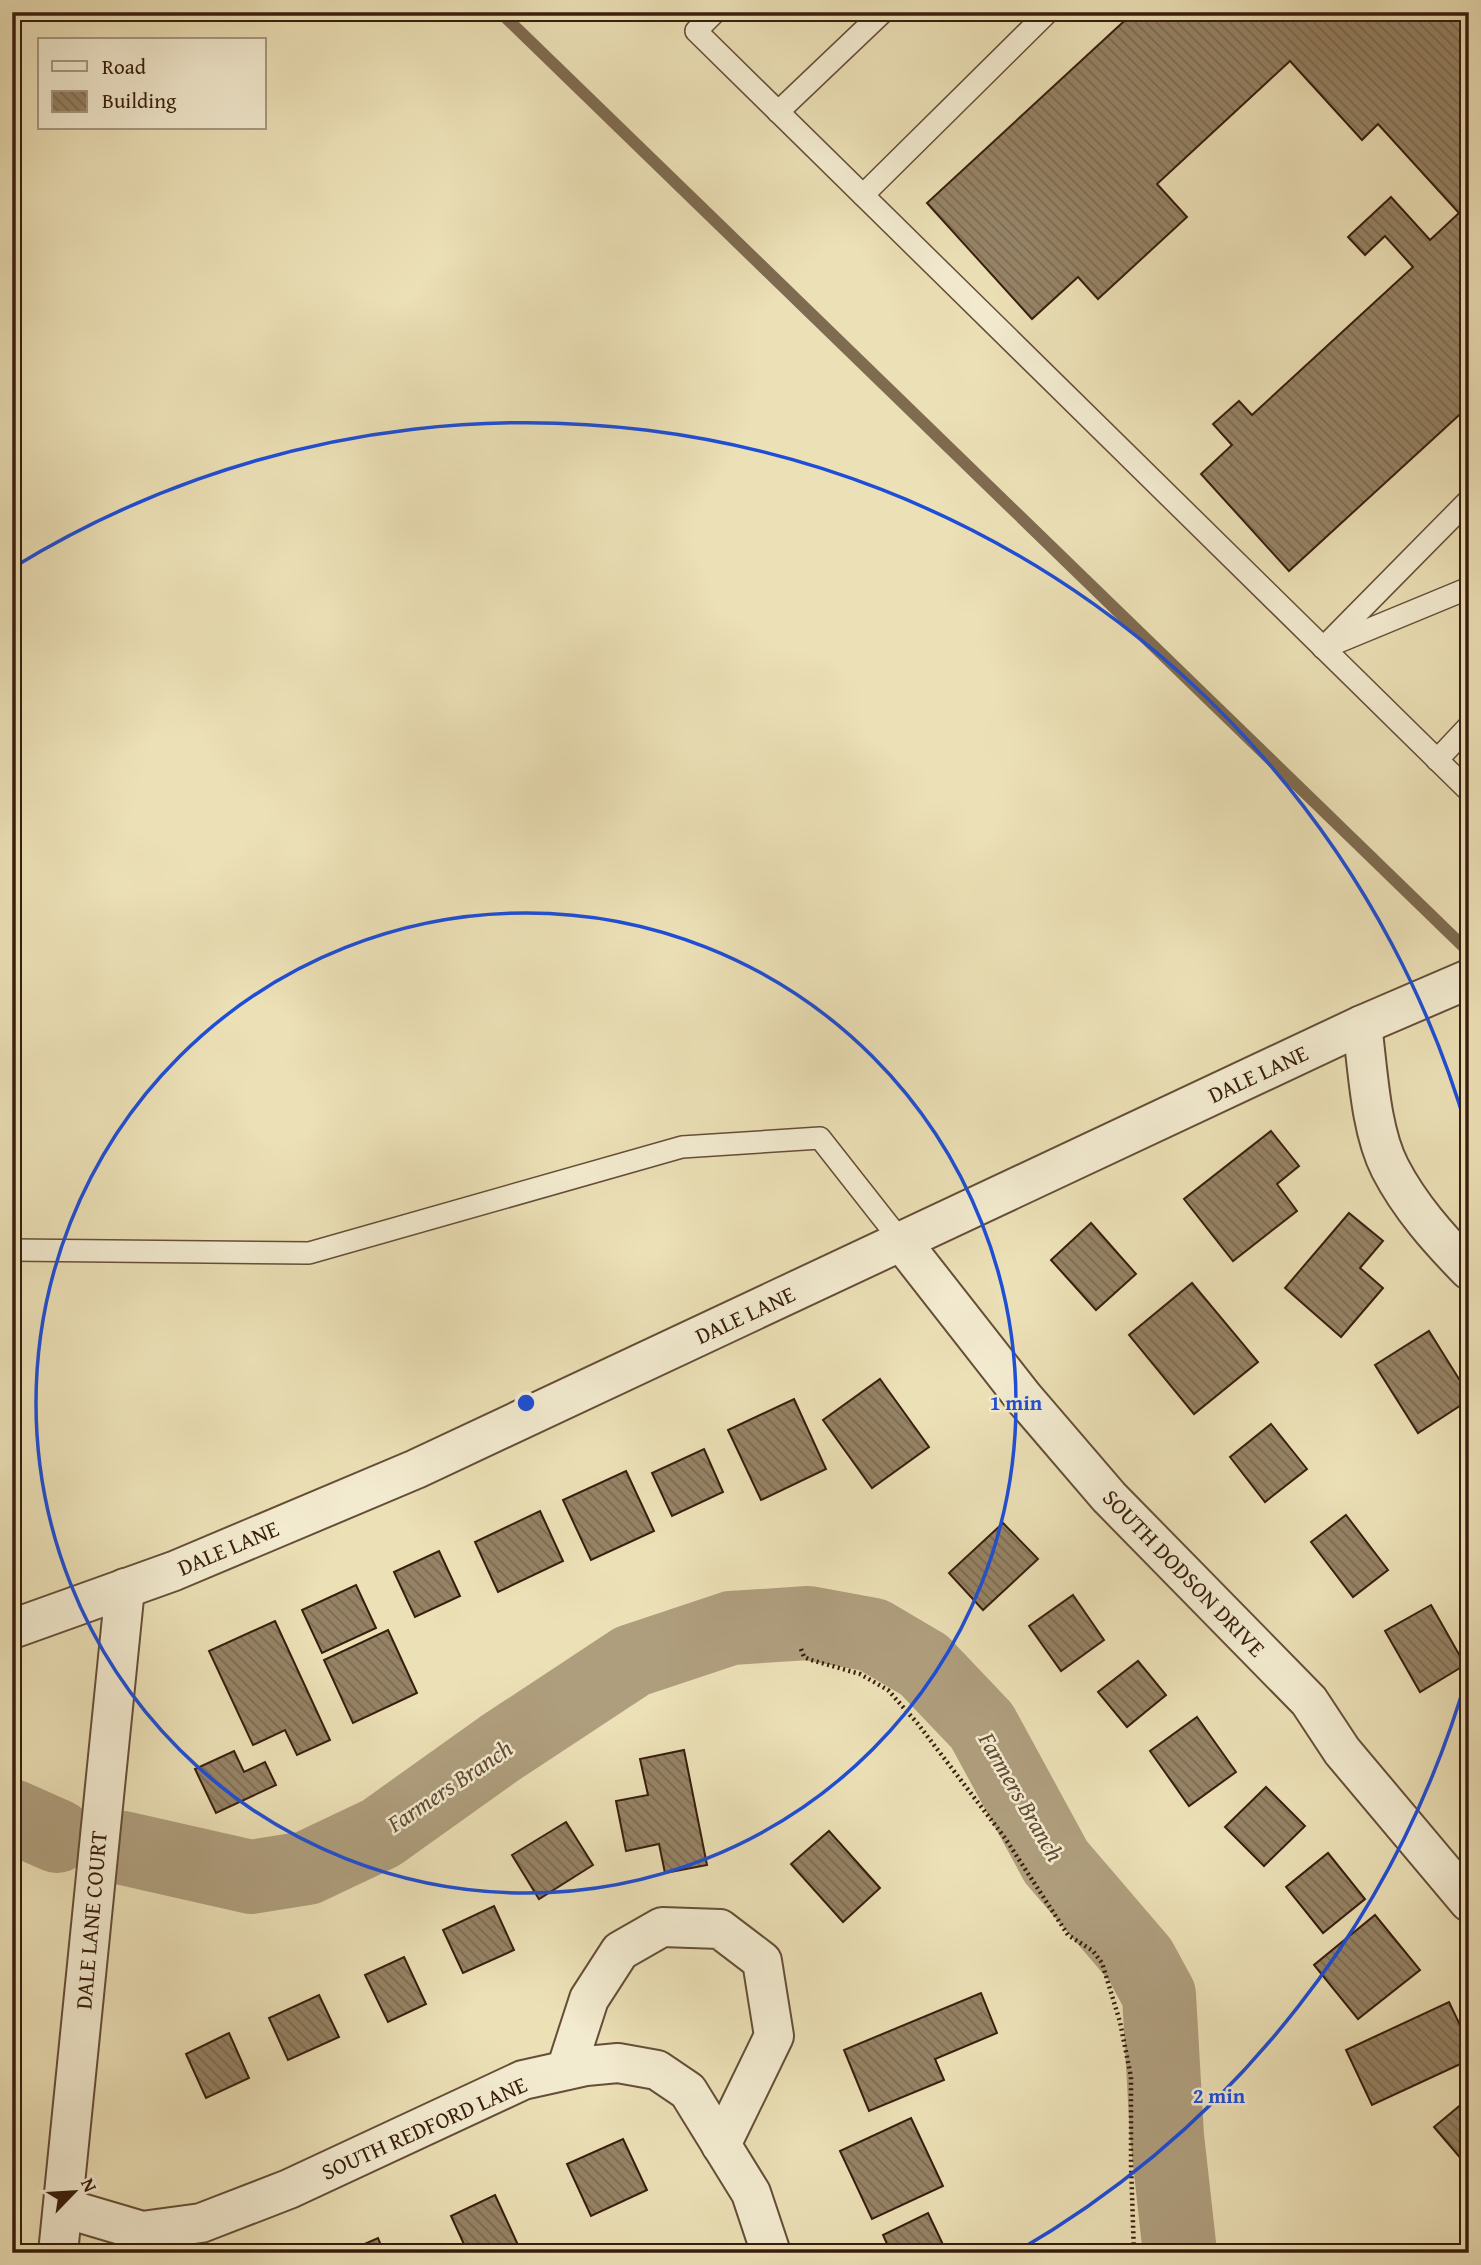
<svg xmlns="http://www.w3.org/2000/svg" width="1481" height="2265" font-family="'Gentium Book Plus',serif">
<defs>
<pattern id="building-back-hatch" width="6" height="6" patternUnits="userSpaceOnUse" patternTransform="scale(1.75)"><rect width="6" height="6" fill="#968365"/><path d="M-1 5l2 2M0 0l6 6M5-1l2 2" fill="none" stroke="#7b6b52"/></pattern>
</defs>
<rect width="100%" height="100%" fill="#ece0b6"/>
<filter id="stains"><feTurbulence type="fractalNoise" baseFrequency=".00286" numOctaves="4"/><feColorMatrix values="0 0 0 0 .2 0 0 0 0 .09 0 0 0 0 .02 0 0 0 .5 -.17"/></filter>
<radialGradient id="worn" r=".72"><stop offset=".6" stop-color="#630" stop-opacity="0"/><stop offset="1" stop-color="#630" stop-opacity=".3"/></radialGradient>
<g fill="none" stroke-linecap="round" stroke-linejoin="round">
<polyline stroke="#7f6b50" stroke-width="12" points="500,12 1469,952"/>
<g stroke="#af9e7d" stroke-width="74">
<polyline points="12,1816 57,1836"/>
<polyline points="123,1848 251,1877 307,1868 381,1833 500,1748 632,1661 731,1628 808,1623 873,1635 924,1665 982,1726 1056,1862 1140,1960 1159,1995 1167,2136 1180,2253"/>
</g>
</g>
<g fill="url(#building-back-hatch)" stroke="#381e0d" stroke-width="2">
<polygon points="1134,12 1469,12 1469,406 1289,571 1201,474 1232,445 1213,424 1239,401 1252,415 1413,267 1385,236 1365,255 1348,237 1391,197 1430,240 1459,213 1378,124 1362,140 1290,61 1157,184 1187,217 1098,299 1078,277 1032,319 927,203"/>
<polygon points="1271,1131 1299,1166 1277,1184 1297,1211 1233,1261 1184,1199"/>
<polygon points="1349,1213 1383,1241 1360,1268 1383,1288 1341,1337 1285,1288"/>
<polygon points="1091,1223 1136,1274 1096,1310 1051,1260"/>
<polygon points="1192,1283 1258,1362 1194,1414 1129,1335"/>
<polygon points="1429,1331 1469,1395 1469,1400 1418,1433 1375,1365"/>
<polygon points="880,1379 929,1447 872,1488 823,1420"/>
<polygon points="794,1399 826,1469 761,1500 728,1430"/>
<polygon points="1271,1424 1307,1469 1265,1502 1230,1457"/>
<polygon points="704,1449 723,1492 672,1516 652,1473"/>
<polygon points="626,1471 654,1531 591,1560 563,1500"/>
<polygon points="540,1511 563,1561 498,1592 475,1542"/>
<polygon points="1346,1515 1388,1570 1353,1597 1311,1542"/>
<polygon points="1003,1523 1038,1559 983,1610 949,1573"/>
<polygon points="439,1551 460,1596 415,1617 394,1572"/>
<polygon points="356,1585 376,1628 322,1653 302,1610"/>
<polygon points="1073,1595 1104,1640 1061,1671 1029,1626"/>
<polygon points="1431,1605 1465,1665 1420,1692 1385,1631"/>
<polygon points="275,1621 330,1740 297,1755 285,1730 253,1745 209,1651"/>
<polygon points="388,1630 417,1693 353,1723 324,1660"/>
<polygon points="1138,1661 1166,1695 1127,1727 1098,1692"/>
<polygon points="1197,1717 1236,1772 1189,1806 1150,1751"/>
<polygon points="684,1750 707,1865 665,1873 659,1844 626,1851 616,1801 648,1795 640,1759"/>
<polygon points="234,1751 244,1772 265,1762 276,1785 216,1813 195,1769"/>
<polygon points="1266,1787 1305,1826 1264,1866 1225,1827"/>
<polygon points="566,1822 593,1865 539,1899 512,1855"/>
<polygon points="829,1831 880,1888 843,1922 791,1864"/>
<polygon points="1328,1853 1365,1899 1323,1933 1286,1887"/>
<polygon points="494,1906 514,1950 463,1973 443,1930"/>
<polygon points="1375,1915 1420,1970 1358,2019 1314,1965"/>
<polygon points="404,1957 426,2004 388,2022 365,1975"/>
<polygon points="981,1993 997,2033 935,2059 944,2080 869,2111 844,2050"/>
<polygon points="319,1995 339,2037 288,2060 269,2018"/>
<polygon points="1449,2002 1469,2044 1469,2060 1372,2105 1346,2050"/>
<polygon points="229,2033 249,2078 206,2098 186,2054"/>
<polygon points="1469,2098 1469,2168 1434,2127"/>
<polygon points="911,2118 943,2186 872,2219 840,2151"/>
<polygon points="623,2139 647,2190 591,2216 567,2164"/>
<polygon points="495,2195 518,2245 501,2253 468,2253 451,2216"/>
<polygon points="928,2213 947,2253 891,2253 883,2235"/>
<polygon points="378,2238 384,2253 344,2253"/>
</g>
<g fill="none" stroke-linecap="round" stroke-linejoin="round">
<defs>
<g id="service">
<polyline points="715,12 696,31 1469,791"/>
<polyline points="778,112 883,12"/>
<polyline points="863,195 1048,12"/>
<polyline points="1331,645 1469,588"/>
<polyline points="1323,648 1469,500"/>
<polyline points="1437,760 1469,726"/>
<polyline points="12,1250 309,1253 682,1147 820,1138 901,1241"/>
</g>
<g id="minor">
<path d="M1362,1025C1368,1069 1370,1129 1390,1168C1410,1207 1439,1239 1469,1270"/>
<polyline points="901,1241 1024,1398 1109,1497 1309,1701 1342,1751 1469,1902"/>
<polyline points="566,2070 589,1999 620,1951 662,1927 720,1929 762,1961 774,2036 721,2145"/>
<polyline points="64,2208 142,2231 201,2223 289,2189 523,2080 586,2066 618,2063 657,2070 688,2091 751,2193 771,2253"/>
<polyline points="58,2253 125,1588"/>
</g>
<polyline id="tertiary" points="12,1629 174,1571 416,1469 1362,1025 1469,979"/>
</defs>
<use href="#service" stroke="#654e37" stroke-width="24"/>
<use href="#minor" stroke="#654e37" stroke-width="42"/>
<use href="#tertiary" stroke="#654e37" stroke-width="42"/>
<polyline stroke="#381e0d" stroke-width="4.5" stroke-dasharray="2 3.5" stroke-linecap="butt" points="801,1649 804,1657 811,1660 860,1674 888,1690 918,1724 1005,1838 1068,1935 1093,1951 1102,1963 1120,2022 1131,2077 1131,2165 1134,2253"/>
<use href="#service" stroke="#f3ebd0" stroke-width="21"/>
<use href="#minor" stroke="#f3ebd0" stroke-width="38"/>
<use href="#tertiary" stroke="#f3ebd0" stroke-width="38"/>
</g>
<g fill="none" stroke="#1d4ed8" stroke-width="3.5">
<circle cx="526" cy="1403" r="490"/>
<path d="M1468 1673A980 980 0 0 1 1016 2252M14 567A980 980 0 0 1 1468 1133"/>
</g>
<g text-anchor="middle" stroke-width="5" stroke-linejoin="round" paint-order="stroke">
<g font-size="23" fill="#381e0d" stroke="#f3ebd0">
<text transform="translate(1258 1074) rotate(-25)" y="8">DALE LANE</text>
<text transform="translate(745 1315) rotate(-25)" y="8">DALE LANE</text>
<text transform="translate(228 1548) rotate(-23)" y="8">DALE LANE</text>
<text transform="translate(1184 1573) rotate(46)" y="8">SOUTH DODSON DRIVE</text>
<text transform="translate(91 1920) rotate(-85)" y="8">DALE LANE COURT</text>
<text transform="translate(424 2128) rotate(-24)" y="8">SOUTH REDFORD LANE</text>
</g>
<g font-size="24" font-style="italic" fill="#624b34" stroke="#f3ebd0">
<text transform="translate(450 1786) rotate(-34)" y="8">Farmers Branch</text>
<text transform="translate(1021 1797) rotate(60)" y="8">Farmers Branch</text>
</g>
</g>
<circle cx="526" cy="1403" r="10" fill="#1d4ed8" stroke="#f3ebd0" stroke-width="3.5"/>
<g font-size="21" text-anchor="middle" font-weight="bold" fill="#1d4ed8" stroke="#f3ebd0" stroke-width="5" stroke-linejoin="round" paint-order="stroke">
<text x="1016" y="1410">1 min</text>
<text x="1219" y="2103">2 min</text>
</g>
<rect width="1481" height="2265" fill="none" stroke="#ece0b6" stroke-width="42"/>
<rect x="14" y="14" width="1453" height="2237" fill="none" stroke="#381e0d" stroke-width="3.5"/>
<rect x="21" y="21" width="1439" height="2223" fill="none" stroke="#381e0d" stroke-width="2"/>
<rect x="38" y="38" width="228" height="91" fill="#f3ebd0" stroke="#a89982" stroke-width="2"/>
<rect x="52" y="61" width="35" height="10" fill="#f3ebd0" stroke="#a89982" stroke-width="2"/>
<text x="102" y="74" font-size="21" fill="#381e0d">Road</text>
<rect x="52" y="91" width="35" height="21" fill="url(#building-back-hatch)" stroke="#a89982" stroke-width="2"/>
<text x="102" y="108" font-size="21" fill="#381e0d">Building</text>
<g transform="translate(74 2192) rotate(65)" stroke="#f3ebd0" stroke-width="5" paint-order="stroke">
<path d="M0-5L12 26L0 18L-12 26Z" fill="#381e0d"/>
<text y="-10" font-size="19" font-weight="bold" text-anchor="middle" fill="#381e0d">N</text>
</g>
<rect width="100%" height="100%" filter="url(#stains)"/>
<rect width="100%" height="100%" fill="url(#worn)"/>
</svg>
